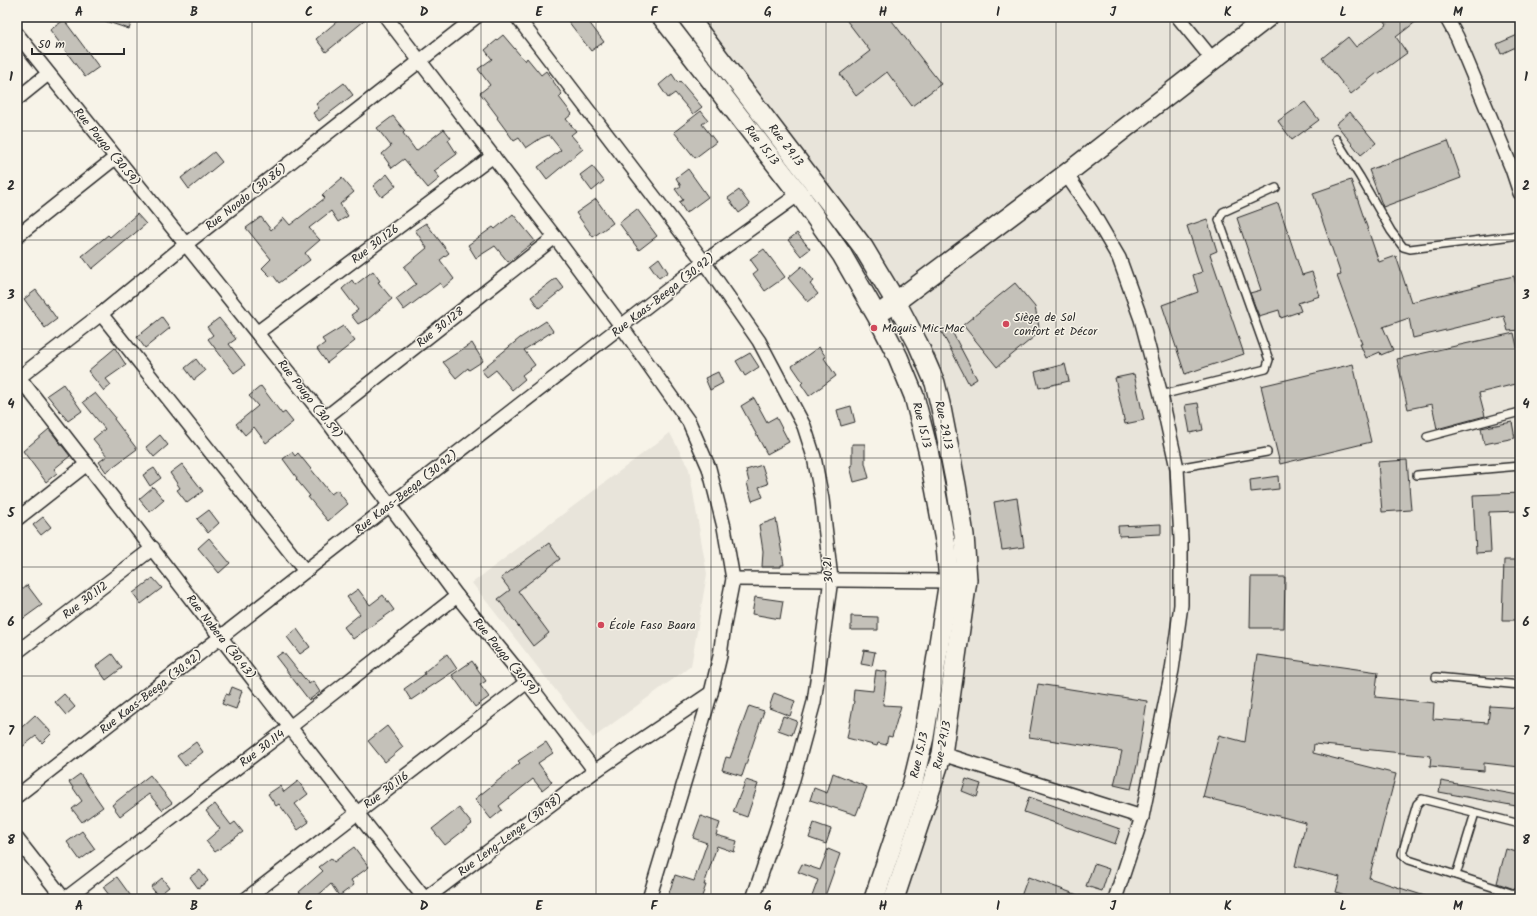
<svg xmlns="http://www.w3.org/2000/svg" width="1537" height="916" font-family="Kalam,sans-serif">
<rect width="100%" height="100%" fill="#f7f3e8"/>
<filter id="ink" filterUnits="userSpaceOnUse"><feTurbulence type="fractalNoise" baseFrequency=".025" numOctaves="2"/><feDisplacementMap in="SourceGraphic" scale="8" xChannelSelector="R" yChannelSelector="G"/><feConvolveMatrix kernelMatrix="1 2 1 2 8 2 1 2 1" color-interpolation-filters="sRGB"/></filter>
<g filter="url(#ink)">
<g fill="#e8e4da">
<polygon points="686,17 1520,17 1520,899 894,899 942,754 967,580 935,383 896,302"/>
<polygon points="670,433 689,469 707,574 691,666 593,738 472,583"/>
</g>
<g fill="#c4c1b9" stroke="#2b2b2b">
<polygon points="99,17 134,17 129,29 99,19"/>
<polygon points="342,17 369,17 326,52 316,39"/>
<polygon points="565,17 585,17 604,42 591,51"/>
<polygon points="844,17 889,17 941,84 912,106 887,72 856,96 840,74 870,51"/>
<polygon points="1382,17 1422,17 1396,37 1407,53 1378,74 1377,73 1351,94 1322,58 1348,37 1356,47 1387,24"/>
<polygon points="64,20 99,67 85,77 50,30"/>
<polygon points="1520,34 1520,45 1501,54 1497,44"/>
<polygon points="503,35 525,61 527,58 541,75 546,71 553,81 562,94 559,97 572,114 566,119 576,131 571,135 583,149 547,179 538,167 561,150 549,135 541,138 526,148 519,138 514,141 497,118 498,117 480,93 490,85 478,69 492,59 485,50"/>
<polygon points="672,74 678,83 680,81 702,107 693,114 675,93 668,98 659,85"/>
<polygon points="344,83 353,95 319,121 313,113 319,108 316,104"/>
<polygon points="1305,102 1319,120 1292,140 1278,121"/>
<polygon points="701,111 708,120 702,124 716,142 695,158 674,132"/>
<polygon points="1350,112 1376,143 1361,155 1336,124"/>
<polygon points="393,116 405,131 403,133 416,151 444,129 451,138 448,140 457,154 434,171 440,178 428,188 404,159 392,168 382,154 391,146 377,128"/>
<polygon points="1448,141 1461,178 1383,207 1369,170"/>
<polygon points="214,152 222,162 189,189 181,178"/>
<polygon points="592,166 604,181 592,191 580,175"/>
<polygon points="688,169 708,197 686,213 679,202 683,200 675,189 681,186 676,178"/>
<polygon points="387,174 396,186 382,197 373,186"/>
<polygon points="342,178 354,192 340,204 348,216 338,222 331,211 309,228 320,240 305,253 310,260 279,283 273,275 271,277 262,268 271,259 246,228 261,217 271,230 284,218 290,225 325,198 322,195"/>
<polygon points="1351,180 1379,262 1396,256 1411,302 1495,282 1495,280 1514,276 1516,285 1520,284 1520,330 1508,331 1504,316 1413,338 1409,318 1383,327 1393,350 1381,355 1380,352 1366,358 1360,344 1362,344 1337,276 1341,275 1313,193"/>
<polygon points="739,190 750,205 739,213 728,198"/>
<polygon points="596,199 613,223 593,237 576,213"/>
<polygon points="1278,203 1302,275 1312,272 1320,296 1298,303 1301,311 1281,318 1279,310 1259,316 1250,293 1261,290 1237,218"/>
<polygon points="637,209 657,236 639,250 619,223"/>
<polygon points="137,214 146,224 92,269 82,256 108,235 110,237"/>
<polygon points="513,214 535,241 508,262 495,246 476,258 468,245 493,227 495,229"/>
<polygon points="1207,219 1217,251 1210,254 1244,354 1185,374 1162,305 1198,292 1193,275 1202,272 1187,226"/>
<polygon points="426,223 449,253 440,260 454,279 443,288 440,283 404,310 396,299 416,284 404,267 427,248 415,230"/>
<polygon points="797,233 810,249 801,256 788,240"/>
<polygon points="764,249 785,277 765,291 753,274 758,270 750,259"/>
<polygon points="659,258 668,272 659,278 650,265"/>
<polygon points="802,266 814,281 810,284 818,294 808,302 788,278"/>
<polygon points="373,271 380,281 378,282 392,299 367,320 367,319 358,324 351,315 358,310 342,289 352,280 355,285"/>
<polygon points="556,278 564,288 539,308 531,297"/>
<polygon points="1015,283 1035,307 1040,332 997,367 963,325"/>
<polygon points="36,290 57,319 45,328 24,299"/>
<polygon points="162,317 170,328 145,348 137,337"/>
<polygon points="219,318 236,339 229,344 245,365 234,373 208,339 213,335 207,327"/>
<polygon points="546,321 553,331 524,350 535,365 522,375 525,379 512,390 496,370 487,377 481,370 520,338"/>
<polygon points="343,326 355,341 327,363 317,349 325,343 322,339"/>
<polygon points="949,326 977,379 969,384 941,331"/>
<polygon points="1514,333 1520,360 1520,383 1479,393 1485,416 1437,429 1432,404 1408,409 1397,359"/>
<polygon points="472,343 483,361 469,370 468,368 456,378 443,362"/>
<polygon points="819,347 826,357 824,358 836,376 809,396 801,384 803,382 792,366"/>
<polygon points="115,348 126,365 106,379 111,385 104,391 88,371"/>
<polygon points="750,353 759,367 745,376 736,361"/>
<polygon points="196,359 205,371 194,380 185,368"/>
<polygon points="1065,364 1069,381 1039,388 1035,372"/>
<polygon points="1353,364 1371,442 1280,464 1261,386"/>
<polygon points="718,372 723,383 710,390 705,378"/>
<polygon points="1134,374 1144,420 1125,424 1115,378"/>
<polygon points="63,384 82,411 68,421 47,395"/>
<polygon points="261,386 282,414 285,412 293,422 266,443 254,427 245,435 236,424 258,406 249,396"/>
<polygon points="95,393 115,417 114,419 137,449 106,472 99,462 107,456 93,439 105,429 83,402"/>
<polygon points="754,398 767,422 776,417 789,442 767,454 741,406"/>
<polygon points="1198,403 1203,430 1190,433 1185,405"/>
<polygon points="851,406 855,422 841,426 837,410"/>
<polygon points="1512,422 1515,438 1484,444 1481,428"/>
<polygon points="49,429 70,456 54,469 57,473 46,482 23,451"/>
<polygon points="160,435 168,445 154,457 146,447"/>
<polygon points="852,444 865,444 865,463 869,478 854,482 850,466 852,465"/>
<polygon points="292,452 295,456 298,453 331,494 337,490 348,504 328,521 308,497 310,496 296,479 297,478 283,459"/>
<polygon points="1407,460 1411,510 1382,512 1378,462"/>
<polygon points="182,464 203,491 187,503 177,490 180,488 170,473"/>
<polygon points="762,465 768,484 759,487 763,497 752,501 747,483 749,482 746,470"/>
<polygon points="154,468 161,478 150,486 143,475"/>
<polygon points="1278,476 1279,489 1251,492 1250,480"/>
<polygon points="153,487 164,500 150,512 139,499"/>
<polygon points="1520,493 1520,511 1489,512 1491,552 1476,553 1473,495"/>
<polygon points="1017,498 1024,547 1002,550 994,502"/>
<polygon points="209,510 219,523 208,533 197,519"/>
<polygon points="43,517 51,527 41,535 33,525"/>
<polygon points="776,519 784,565 781,565 781,567 762,567 763,551 759,525"/>
<polygon points="1161,524 1161,534 1119,536 1118,526"/>
<polygon points="209,538 230,563 219,573 198,548"/>
<polygon points="549,543 560,559 518,591 549,633 533,646 498,599 510,590 501,578"/>
<polygon points="1504,560 1520,560 1520,620 1502,620"/>
<polygon points="1251,577 1285,577 1284,628 1250,628"/>
<polygon points="153,578 162,588 141,604 133,593"/>
<polygon points="27,585 42,605 17,623 17,593"/>
<polygon points="358,589 370,605 383,595 394,610 353,639 344,627 360,614 347,597"/>
<polygon points="755,597 783,601 780,619 752,614"/>
<polygon points="851,616 878,617 878,630 851,630"/>
<polygon points="297,629 310,647 300,654 287,637"/>
<polygon points="864,650 875,652 872,666 861,664"/>
<polygon points="283,652 309,684 313,681 320,692 309,700 276,657"/>
<polygon points="112,654 122,668 106,680 96,666"/>
<polygon points="447,654 457,669 411,700 404,689 425,674 424,672"/>
<polygon points="1257,655 1378,672 1375,697 1434,703 1433,719 1488,723 1490,706 1520,708 1520,767 1484,763 1484,771 1430,766 1431,756 1314,744 1313,753 1396,774 1369,878 1428,897 1427,899 1357,899 1336,892 1340,877 1295,866 1306,823 1203,797 1219,735 1245,742"/>
<polygon points="472,661 486,681 480,685 489,697 475,707 452,675"/>
<polygon points="876,670 887,672 883,705 901,706 892,737 888,736 886,745 878,743 877,746 847,738 854,701 853,701 854,689 873,691"/>
<polygon points="1038,684 1147,701 1137,765 1131,789 1114,785 1122,751 1029,737"/>
<polygon points="232,687 242,691 236,709 222,704 226,694 229,695"/>
<polygon points="774,693 795,701 790,716 769,708"/>
<polygon points="64,694 75,707 66,715 55,702"/>
<polygon points="749,706 764,711 742,776 722,770 726,757 730,758"/>
<polygon points="35,715 52,733 42,743 36,736 17,751 17,721 22,727"/>
<polygon points="783,716 797,721 792,735 778,730"/>
<polygon points="387,726 403,747 385,762 368,741"/>
<polygon points="196,742 203,752 185,766 177,756"/>
<polygon points="546,742 553,753 538,763 552,782 542,790 533,779 499,806 502,810 491,819 475,799 520,763 518,761"/>
<polygon points="833,773 867,787 856,815 810,800 814,788 827,793"/>
<polygon points="80,774 103,807 82,822 72,809 82,801 69,782"/>
<polygon points="150,775 172,803 162,810 149,794 120,816 112,805"/>
<polygon points="966,779 981,784 977,797 962,791"/>
<polygon points="746,780 758,784 747,817 733,812"/>
<polygon points="298,781 308,794 295,804 309,822 298,830 279,804 276,806 268,794 280,786 284,792"/>
<polygon points="1441,781 1518,795 1516,806 1439,792"/>
<polygon points="1029,797 1120,829 1115,844 1024,812"/>
<polygon points="215,804 231,825 235,822 243,832 215,852 206,841 220,829 206,811"/>
<polygon points="459,808 472,824 445,845 432,829"/>
<polygon points="701,816 720,823 716,835 737,841 734,852 717,846 704,885 706,885 701,899 677,899 671,897 669,893 675,875 694,881 707,843 693,838"/>
<polygon points="814,823 831,829 826,844 809,838"/>
<polygon points="82,831 95,849 80,860 67,842"/>
<polygon points="354,847 369,867 351,880 354,885 339,896 331,884 314,899 305,899 299,892 323,871 319,867 331,858 334,862"/>
<polygon points="828,849 840,854 824,899 811,899 818,880 798,872 802,864 820,870"/>
<polygon points="1506,849 1520,853 1520,891 1497,883"/>
<polygon points="1094,864 1109,869 1102,891 1086,886"/>
<polygon points="200,870 208,881 198,888 190,877"/>
<polygon points="117,877 133,899 112,899 103,887"/>
<polygon points="1028,877 1086,898 1086,899 1020,899"/>
<polygon points="162,878 169,887 158,896 151,887"/>
</g>
<g fill="none" stroke-linecap="round" stroke-linejoin="round">
<defs>
<g id="service">
<polyline points="1336,139 1360,177 1391,231 1403,247 1410,249 1520,235"/>
<polyline points="1161,395 1266,369 1269,360 1219,220 1223,212 1276,188"/>
<polyline points="1427,437 1520,412"/>
<polyline points="1177,468 1267,452"/>
<polyline points="1417,475 1520,466"/>
<polyline points="1436,677 1520,685"/>
<polyline points="1520,824 1422,799 1417,804 1402,854 1409,860 1520,896"/>
<polyline points="1456,875 1475,813"/>
</g>
<g id="minor">
<polyline points="386,17 555,237 622,327 689,422 709,468 724,527 733,579 724,625 720,656 711,693 649,899"/>
<polyline points="517,17 704,262 759,341 804,426 814,457 822,499 831,579 814,702 792,783 753,899"/>
<polyline points="1178,17 1213,60"/>
<polyline points="1446,17 1457,37 1512,169 1520,193"/>
<polyline points="17,34 325,418 457,596 527,682 595,771"/>
<polyline points="17,99 48,74"/>
<polyline points="1066,174 1092,212 1119,258 1141,319 1161,395 1177,468 1181,539 1181,605 1172,670 1142,817 1115,899"/>
<polyline points="17,236 115,158"/>
<polyline points="101,314 305,571"/>
<polyline points="258,332 493,156"/>
<path d="M17,375C154,549 287,726 425,899"/>
<polyline points="17,379 101,314 186,244 476,17"/>
<polyline points="325,418 555,237"/>
<polyline points="17,519 87,464"/>
<polyline points="733,579 949,581"/>
<polyline points="17,652 153,548"/>
<polyline points="942,754 1142,817"/>
<polyline points="17,796 390,505 704,262 799,194"/>
<polyline points="17,839 64,899"/>
<polyline points="65,899 290,727 457,596"/>
<polyline points="246,899 527,682"/>
<polyline points="425,899 595,771 711,693"/>
</g>
<g id="secondary">
<polyline points="662,17 799,194 842,255 877,316 898,357 914,396 928,450 946,546 949,581 924,737 913,782 874,899"/>
<polyline points="688,17 863,247 896,302 918,344 935,383 941,408 956,485 964,535 967,580 942,754 894,899"/>
<polyline points="886,309 1066,174 1268,17"/>
</g>
</defs>
<use href="#service" stroke="#2b2b2b" stroke-width="10"/>
<use href="#minor" stroke="#2b2b2b" stroke-width="16"/>
<use href="#secondary" stroke="#2b2b2b" stroke-width="22"/>
<use href="#service" stroke="#f7f3e8" stroke-width="7"/>
<use href="#minor" stroke="#f7f3e8" stroke-width="13"/>
<use href="#secondary" stroke="#f7f3e8" stroke-width="19"/>
</g>
</g>
<path fill="none" stroke="#2b2b2b" stroke-width="1" stroke-opacity="0.55" d="M137,17V899M252,17V899M367,17V899M481,17V899M596,17V899M711,17V899M826,17V899M941,17V899M1056,17V899M1170,17V899M1285,17V899M1400,17V899M17,131H1520M17,240H1520M17,349H1520M17,458H1520M17,567H1520M17,676H1520M17,785H1520"/>
<g fill="#d1495b" stroke="#f7f3e8" stroke-width="1.5">
<circle cx="1006" cy="324" r="4"/>
<circle cx="874" cy="328" r="4"/>
<circle cx="601" cy="625" r="4"/>
</g>
<g text-anchor="middle" stroke-width="3" stroke-linejoin="round" paint-order="stroke">
<g font-size="12" fill="#2b2b2b" stroke="#f7f3e8">
<text transform="translate(762 145) rotate(52)" y="4">Rue 15.13</text>
<text transform="translate(786 145) rotate(53)" y="4">Rue 29.13</text>
<text transform="translate(107 147) rotate(51)" y="4">Rue Pougo (30.59)</text>
<text transform="translate(246 197) rotate(-38)" y="4">Rue Noodo (30.86)</text>
<text transform="translate(375 244) rotate(-37)" y="4">Rue 30.126</text>
<text transform="translate(663 295) rotate(-38)" y="4">Rue Kaas-Beega (30.92)</text>
<text transform="translate(440 327) rotate(-38)" y="4">Rue 30.128</text>
<text transform="translate(310 399) rotate(52)" y="4">Rue Pougo (30.59)</text>
<text transform="translate(922 425) rotate(76)" y="4">Rue 15.13</text>
<text transform="translate(944 425) rotate(78)" y="4">Rue 29.13</text>
<text transform="translate(406 492) rotate(-38)" y="4">Rue Kaas-Beega (30.92)</text>
<text transform="translate(828 570) rotate(-93)" y="4">30.21</text>
<text transform="translate(85 600) rotate(-37)" y="4">Rue 30.112</text>
<text transform="translate(221 637) rotate(52)" y="4">Rue Nobera (30.43)</text>
<text transform="translate(506 657) rotate(51)" y="4">Rue Pougo (30.59)</text>
<text transform="translate(151 692) rotate(-38)" y="4">Rue Kaas-Beega (30.92)</text>
<text transform="translate(942 745) rotate(-78)" y="4">Rue 29.13</text>
<text transform="translate(262 748) rotate(-37)" y="4">Rue 30.114</text>
<text transform="translate(919 755) rotate(-77)" y="4">Rue 15.13</text>
<text transform="translate(386 790) rotate(-37)" y="4">Rue 30.116</text>
<text transform="translate(510 835) rotate(-37)" y="4">Rue Leng-Lenge (30.98)</text>
</g>
<g font-size="12" fill="#2b2b2b" stroke="#f7f3e8" text-anchor="start">
<text x="1014" y="321">Siège de Sol<tspan x="1014" dy="14">confort et Décor</tspan></text>
<text x="882" y="332">Maquis Mic-Mac</text>
<text x="609" y="629">École Faso Baara</text>
</g>
</g>
<rect width="1537" height="916" fill="none" stroke="#f7f3e8" stroke-width="44"/>
<path d="M32 48v6h92v-6" fill="none" stroke="#2b2b2b" stroke-width="2"/>
<text x="38" y="48" font-size="12" fill="#2b2b2b" stroke="#f7f3e8" stroke-width="3" paint-order="stroke">50 m</text>
<rect x="22" y="22" width="1493" height="872" fill="none" stroke="#2b2b2b" stroke-width="1.5"/>
<g font-size="13" text-anchor="middle" font-weight="bold" fill="#2b2b2b">
<text x="79" y="16">A</text>
<text x="194" y="16">B</text>
<text x="309" y="16">C</text>
<text x="424" y="16">D</text>
<text x="539" y="16">E</text>
<text x="654" y="16">F</text>
<text x="768" y="16">G</text>
<text x="883" y="16">H</text>
<text x="998" y="16">I</text>
<text x="1113" y="16">J</text>
<text x="1228" y="16">K</text>
<text x="1343" y="16">L</text>
<text x="1458" y="16">M</text>
<text x="11" y="81">1</text>
<text x="1526" y="81">1</text>
<text x="11" y="190">2</text>
<text x="1526" y="190">2</text>
<text x="11" y="299">3</text>
<text x="1526" y="299">3</text>
<text x="11" y="408">4</text>
<text x="1526" y="408">4</text>
<text x="11" y="517">5</text>
<text x="1526" y="517">5</text>
<text x="11" y="626">6</text>
<text x="1526" y="626">6</text>
<text x="11" y="735">7</text>
<text x="1526" y="735">7</text>
<text x="11" y="844">8</text>
<text x="1526" y="844">8</text>
<text x="79" y="910">A</text>
<text x="194" y="910">B</text>
<text x="309" y="910">C</text>
<text x="424" y="910">D</text>
<text x="539" y="910">E</text>
<text x="654" y="910">F</text>
<text x="768" y="910">G</text>
<text x="883" y="910">H</text>
<text x="998" y="910">I</text>
<text x="1113" y="910">J</text>
<text x="1228" y="910">K</text>
<text x="1343" y="910">L</text>
<text x="1458" y="910">M</text>
</g>
</svg>
